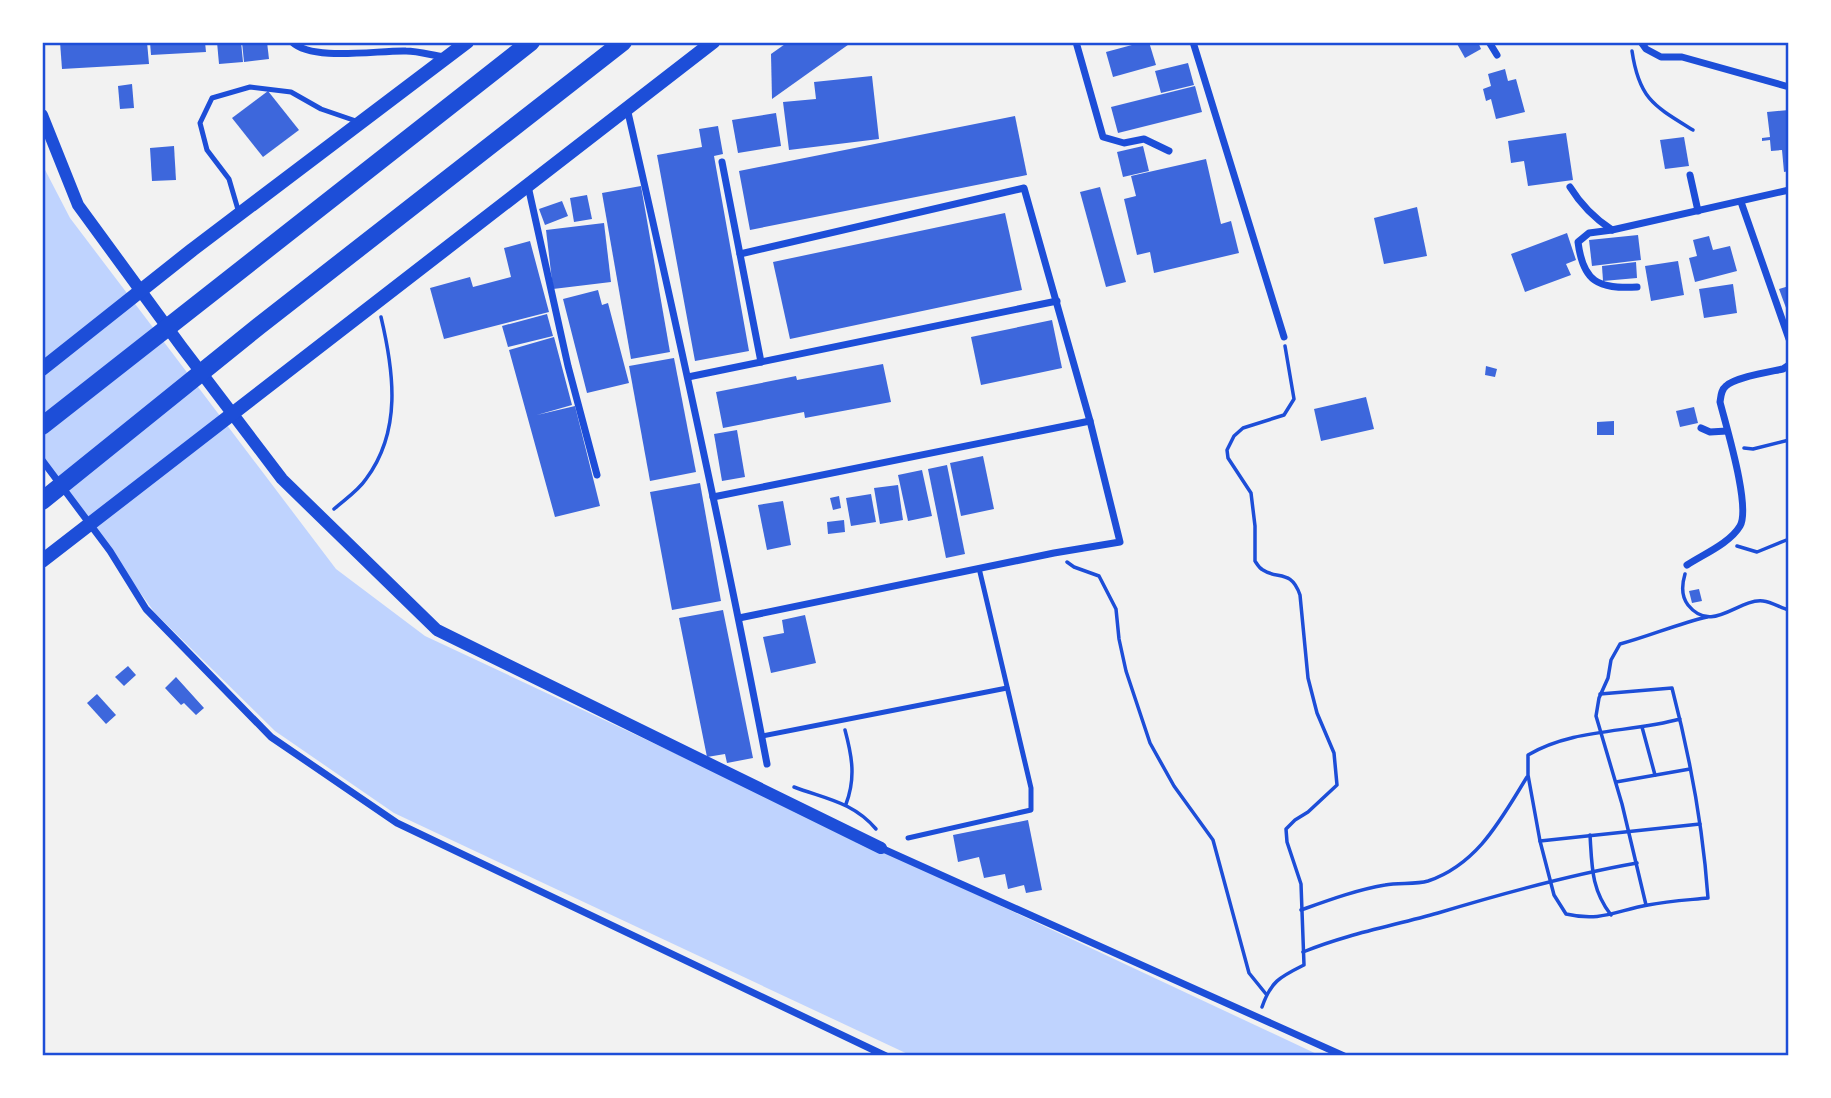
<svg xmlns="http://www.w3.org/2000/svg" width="1831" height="1098" font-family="'PT Sans Narrow',sans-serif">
<rect width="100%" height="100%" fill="#f2f2f2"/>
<polygon fill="#bfd3fe" points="42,164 70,218 336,569 425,636 1321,1056 912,1056 394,813 275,731 155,613 42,457"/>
<g fill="#3d67dc">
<polygon points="60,42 147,42 149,64 62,69"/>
<polygon points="150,42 205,42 206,52 151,55"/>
<polygon points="217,42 241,42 243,62 219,64"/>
<polygon points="242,42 267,42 269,59 244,62"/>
<polygon points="788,42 852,42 772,99 771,54"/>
<polygon points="1143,42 1149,42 1156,65 1113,77 1106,52"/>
<polygon points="1456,42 1478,42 1481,49 1465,58"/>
<polygon points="1188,63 1194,85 1161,93 1155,71"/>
<polygon points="1505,69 1508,81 1516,79 1525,112 1496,119 1491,99 1486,101 1483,89 1491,86 1488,74"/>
<polygon points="872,76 879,139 789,150 783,102 816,99 814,82"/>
<polygon points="132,84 134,108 120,109 118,86"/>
<polygon points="1195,86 1202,112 1118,133 1111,107"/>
<polygon points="268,91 299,130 263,157 232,118"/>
<polygon points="1789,110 1789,171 1784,172 1782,150 1771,151 1770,140 1762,141 1762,138 1770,137 1767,112"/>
<polygon points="776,113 781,146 738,153 732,120"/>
<polygon points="1015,116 1027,175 750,230 739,171"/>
<polygon points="718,126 723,154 714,156 749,351 695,361 657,155 702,147 699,129"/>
<polygon points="1566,133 1573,180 1528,186 1524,161 1511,163 1508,141"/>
<polygon points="1684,137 1689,166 1665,169 1660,140"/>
<polygon points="174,146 176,180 152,181 150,148"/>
<polygon points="1143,146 1149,171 1123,177 1117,152"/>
<polygon points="1206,159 1221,224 1231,221 1239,253 1154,273 1150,252 1137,255 1124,199 1136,196 1131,176"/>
<polygon points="641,186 670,352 631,359 602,193"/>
<polygon points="1100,187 1126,282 1106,287 1080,192"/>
<polygon points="587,195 592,219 574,222 570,198"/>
<polygon points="562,201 568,216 545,225 539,209"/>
<polygon points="1417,207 1427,256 1384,264 1374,218"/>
<polygon points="1005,213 1022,290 790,339 773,262"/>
<polygon points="604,223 611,282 553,289 546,230"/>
<polygon points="1567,233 1576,260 1566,264 1571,275 1525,292 1511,254"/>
<polygon points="1638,235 1641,260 1592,266 1589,240"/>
<polygon points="1709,236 1713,250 1730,246 1737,271 1695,282 1689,258 1697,256 1693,240"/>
<polygon points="530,241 549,312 444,339 430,288 470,277 473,287 511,277 504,248"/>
<polygon points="1678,261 1684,295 1651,301 1645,266"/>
<polygon points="1636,262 1637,278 1603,281 1602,266"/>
<polygon points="1733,284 1737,313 1704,318 1699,289"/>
<polygon points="1789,286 1789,316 1779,289"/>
<polygon points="598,290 602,305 608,303 629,383 587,393 563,299"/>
<polygon points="547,314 553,336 508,347 502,326"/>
<polygon points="1052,320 1062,368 981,385 971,337"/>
<polygon points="554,337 572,405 537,415 575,406 600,506 555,517 509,350"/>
<polygon points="674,358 696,472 650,481 629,366"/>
<polygon points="883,364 891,402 805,418 804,412 723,428 716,392 796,376 797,380"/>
<polygon points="1486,366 1497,369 1495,377 1485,375"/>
<polygon points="1366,397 1374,429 1321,441 1314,409"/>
<polygon points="1694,407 1698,423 1680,427 1676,411"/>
<polygon points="1614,421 1614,435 1597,435 1597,422"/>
<polygon points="737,430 745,477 722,481 714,434"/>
<polygon points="983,456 994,509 961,516 950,463"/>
<polygon points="947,465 965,554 946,558 928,469"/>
<polygon points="922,470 932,516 908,521 898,475"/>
<polygon points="700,483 721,601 672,610 650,492"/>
<polygon points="898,485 903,520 880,524 874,488"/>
<polygon points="871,494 876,522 851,526 846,498"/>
<polygon points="839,496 841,508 833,510 830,498"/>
<polygon points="783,501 791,545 767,550 758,505"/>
<polygon points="844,520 845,532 828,534 827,522"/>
<polygon points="1699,589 1702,601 1692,603 1689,591"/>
<polygon points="723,610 753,758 727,763 725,754 707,757 679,618"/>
<polygon points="805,615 816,663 771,673 763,637 784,633 782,620"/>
<polygon points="128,666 136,675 124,686 115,677"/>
<polygon points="176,677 204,708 196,715 184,703 181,705 165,688"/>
<polygon points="97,694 116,715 106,724 87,703"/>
<polygon points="1028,820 1042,890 1026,893 1024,885 1008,889 1005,874 984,878 979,857 958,862 953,835"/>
</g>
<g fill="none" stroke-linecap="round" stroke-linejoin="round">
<g stroke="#1d4ed8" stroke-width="3.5">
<path d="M1632,51C1639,99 1654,106 1693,130"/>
<polyline points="1788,440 1789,454"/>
<polyline points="1744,448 1753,449 1789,440"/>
<path d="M334,509C344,500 358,491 366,479C402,431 394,372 381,317"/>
<polyline points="1737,546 1757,552 1789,539"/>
<polyline points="1067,562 1074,567 1099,576 1116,609 1119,639 1126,671 1150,743 1174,786 1213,840 1249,973 1266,994"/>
<path d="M1685,574C1682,584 1681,596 1688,605C1712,635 1738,598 1763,601C1772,602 1781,608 1789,610"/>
<path d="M1600,694L1672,688C1690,757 1703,827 1708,898C1688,900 1668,901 1648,905C1615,911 1601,922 1566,914L1554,895L1540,841L1528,775V755C1573,728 1630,733 1680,719"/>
<polyline points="1642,727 1655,775"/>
<path d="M845,730C852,756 856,778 846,804"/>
<polyline points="1616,782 1690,769"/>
<path d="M794,787C826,799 853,802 876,829"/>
<path d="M1590,835C1592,866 1591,889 1611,915"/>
<polyline points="1540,841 1700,824"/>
<path d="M1646,905L1622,804L1596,716L1599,698L1608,678L1611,660L1620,644C1650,636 1677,624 1707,617"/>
<path d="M1301,910C1329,900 1356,890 1385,885C1398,882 1415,885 1428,881C1478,864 1501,819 1527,777"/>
<path d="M1303,952C1347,934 1392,926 1438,913C1504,893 1569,875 1637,863"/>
<path d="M1262,1007C1271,981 1280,977 1304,965L1301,884L1287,842L1286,829L1295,820L1308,812L1337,785L1334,753L1317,713L1308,678L1300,595C1291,569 1278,580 1263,570C1259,568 1257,564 1255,561V526L1251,493L1228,458L1227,450L1234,436L1243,428L1284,415L1294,399L1285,346"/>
</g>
<g stroke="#1d4ed8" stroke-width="5">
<polyline points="239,213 229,179 207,150 200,123 212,98 250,87 291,92 321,109 356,121"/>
<polyline points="762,736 1007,688"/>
<polyline points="908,838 1031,810 1031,788 979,568"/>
</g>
<g stroke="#1d4ed8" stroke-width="7">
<path d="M292,42C313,62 378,50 406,51C418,51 431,55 444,57"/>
<polyline points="1076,42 1103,137 1124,143 1144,139 1169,151"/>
<polyline points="1193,42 1284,337"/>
<polyline points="1489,42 1497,55"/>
<polyline points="1641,42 1646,49 1661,57 1682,57 1789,87"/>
<path d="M627,108C677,326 725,544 767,764"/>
<polyline points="722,162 761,362"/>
<polyline points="1690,175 1698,211"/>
<polyline points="528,186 568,366 597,475"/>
<path d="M1570,187C1581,205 1594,218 1612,230"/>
<polyline points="1741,202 1789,339"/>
<path d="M1637,287C1598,289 1583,282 1578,242L1589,233L1612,230L1789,190"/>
<polyline points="688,377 1057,301"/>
<polyline points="1701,428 1710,432 1727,431"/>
<polyline points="42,460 110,551 146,609 271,737 397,823 886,1056"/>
<polyline points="713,497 1090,421"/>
<path d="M1687,565C1704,554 1730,543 1740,526C1751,507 1726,426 1720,402C1721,396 1721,390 1726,386C1736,377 1769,372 1783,369L1789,365"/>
<polyline points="739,618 1054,553 1120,542 1090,421 1024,188 740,254"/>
<polyline points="881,848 1344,1056"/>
</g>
<polyline stroke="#1d4ed8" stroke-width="12" points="42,115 78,205 181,346 282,479 437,630 881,848"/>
<g stroke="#1d4ed8" stroke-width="14">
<polyline points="42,369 192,250 467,42"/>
<polyline points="42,561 713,42"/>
</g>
<g stroke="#1d4ed8" stroke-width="18">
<polyline points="42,426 531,42"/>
<polyline points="42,501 259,326 623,42"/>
</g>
</g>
<rect width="1831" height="1098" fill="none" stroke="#ffffff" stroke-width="88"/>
<rect x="44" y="44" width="1743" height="1010" fill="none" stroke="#1d4ed8" stroke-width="2.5"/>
</svg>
